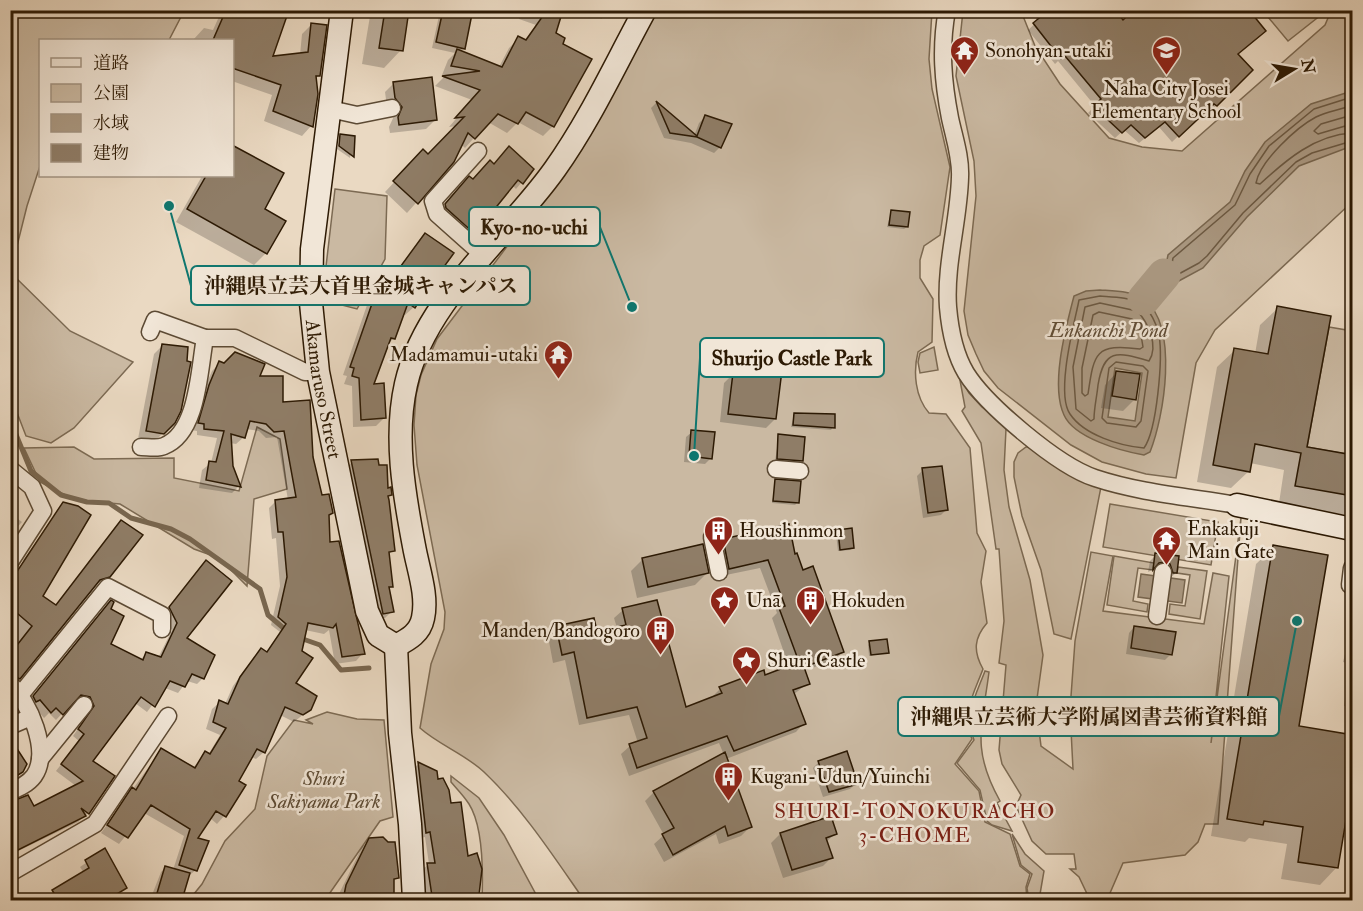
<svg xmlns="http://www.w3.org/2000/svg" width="1363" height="911" font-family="'IM FELL Double Pica','Noto Serif JP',serif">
<rect width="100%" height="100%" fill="#ead9c2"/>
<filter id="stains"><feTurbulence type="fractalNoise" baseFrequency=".00333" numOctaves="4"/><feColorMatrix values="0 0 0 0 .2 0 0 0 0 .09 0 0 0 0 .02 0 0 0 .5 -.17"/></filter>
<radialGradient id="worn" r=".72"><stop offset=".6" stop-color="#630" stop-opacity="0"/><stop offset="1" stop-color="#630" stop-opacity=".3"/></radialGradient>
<g fill="#cab9a2" stroke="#7c6a53" stroke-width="1.5">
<polygon points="11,10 184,11 169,40 40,40 40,166 27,206 11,270"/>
<path d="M656,11H932L929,59L932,89L950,167L940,235L924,246L920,260V278L933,299L932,342L918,352C913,372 915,397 929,413L946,414L970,448L977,533L986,551L981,582L987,623C974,638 973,651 983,669C974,693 961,714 972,739L955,764L979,791L985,822L1010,834L1020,866L1030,874L1026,887L1027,900H584C554,857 523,809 484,772C465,754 439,745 420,728L431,664L444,629L445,612L417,465L414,425L416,395L421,375L437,339L515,236L521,238L526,235L527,222Z"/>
<polygon points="963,11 1021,11 1035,46 1060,84 1109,138 1142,147 1182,151 1325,25 1331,11 1352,11 1352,202 1215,330 1196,363 1176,478 1146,474 1102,462 1071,445 998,388 984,371 976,354 968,335 964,311 976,196 974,161 956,76"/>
<polygon points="1263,11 1326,11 1288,41"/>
<polygon points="335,189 387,196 385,259 357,309 326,301 325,275"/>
<polygon points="10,272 70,331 133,362 74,428 51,443 26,436 11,397"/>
<polygon points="1329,327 1352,331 1352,455 1307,447"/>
<polygon points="934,347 938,370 920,373 918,362 920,353"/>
<polygon points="959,375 969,393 982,407 1002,421 1006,429 1004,470 1009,507 1030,580 1043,655 1036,706 1041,746 1073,769 1070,710 1075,641 1091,552 1113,556 1103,611 1204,624 1213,573 1229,576 1211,743 1241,518 1218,824 1205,824 1198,842 1185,855 1123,863 1107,900 1090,900 1079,877 1070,869 1076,869 1074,854 1046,854 1032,841 1016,806 1021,795 1002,764 999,750 1006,665 999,663 1004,621 999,549 996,549 981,443 962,411 965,407"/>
<polygon points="257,427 280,439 287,489 254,499 247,586 219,558 194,549 120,504 75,500 40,482 24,448 74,447 94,459 174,458 174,478 239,491"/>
<polygon points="1026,447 1032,447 1101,487 1071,639 1054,634 1041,570 1022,516 1014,477 1014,462 1018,453"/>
<polygon points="1110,504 1218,522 1211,565 1103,547"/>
<polygon points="1114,556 1154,563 1153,570 1138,568 1133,601 1148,604 1147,612 1107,605"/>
<polygon points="1178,567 1207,571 1200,619 1169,614 1170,604 1185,606 1190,575 1177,573"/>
<path d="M985,671L989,672C982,727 971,749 1000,801L997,803L1012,831L992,825L987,821L980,790L957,763L974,740C964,714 976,695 985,671Z"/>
<polygon points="327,712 357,719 384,720 393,817 380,821 325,900 189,900 202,884 225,841 255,809 267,756 294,720 313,724 306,720"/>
<path d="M451,776L479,798L504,835L539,900H482C483,875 483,826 469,804C464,796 457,789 451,782Z"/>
<polygon points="1012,834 1025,854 1044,871 1039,900 1029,900 1027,888 1032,874 1021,865"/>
</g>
<g fill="#aa9881" stroke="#78664f" stroke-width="1.5" fill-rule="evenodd">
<polygon points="1352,91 1352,146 1299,166 1247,217 1203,268 1175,283 1164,275 1168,255 1230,202 1245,171 1265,142 1311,104"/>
<path d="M1100,290C1114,291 1134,291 1145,300C1179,328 1164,417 1150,452L1144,455C1121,451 1074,438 1064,415C1050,385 1066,327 1074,296L1086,291ZM1115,368L1142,373L1135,421L1108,417Z"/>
<polygon points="1141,574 1185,580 1182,603 1138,597"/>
</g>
<g fill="#0003">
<polygon points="222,10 290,10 270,57 300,55 302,34 312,24 319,75 315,79 311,126 302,136 264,121 272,95 232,81 232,40 193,40 204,28 213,30"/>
<polygon points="371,10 407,10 401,50 384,68 362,64"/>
<polygon points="459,10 464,48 460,52 499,67 509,48 519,38 524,41 536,25 519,19 522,10 562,10 554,34 561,44 590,59 553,126 543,136 518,122 507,133 488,122 465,148 461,144 453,161 407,213 385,192 414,161 428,156 457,126 449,127 472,100 435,86 445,76 442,75 448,60 455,53 432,48 440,11"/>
<polygon points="594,10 612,10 601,19"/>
<polygon points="1029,10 1247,10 1236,55 1251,70 1211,111 1208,108 1172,142 1159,127 1139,143 1124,130 1115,138 1088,113 1095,106 1058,61 1055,64 1028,30 1038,21"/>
<polygon points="394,83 435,120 426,129 390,133 389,127 394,116 387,107 385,92"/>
<polygon points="656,103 694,136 699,123 705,117 720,147 714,153 691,143 664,138 651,108"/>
<polygon points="341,136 353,137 350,158 337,149"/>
<polygon points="494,165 532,170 516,189 512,185 482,221 471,240 440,211 464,184"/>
<polygon points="202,176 232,176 263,210 266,253 254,265 176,222"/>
<polygon points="1352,208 1352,223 1346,215"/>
<polygon points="891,212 907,227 904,229 887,227"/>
<polygon points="425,235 444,270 424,298 405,315 403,314 394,338 386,346 372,386 385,417 376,426 353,427 352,386 344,384 347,376 343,375 367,305 377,297"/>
<polygon points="1278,308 1305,448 1352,456 1352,516 1279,503 1284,470 1250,463 1249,471 1231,488 1197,482 1217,367 1235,350 1255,354 1260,325"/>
<polygon points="163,345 174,422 154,442 138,439 154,354"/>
<polygon points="236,354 263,365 258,378 281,404 312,457 320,496 332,513 328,517 328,544 363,653 356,661 335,664 329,630 324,634 305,630 294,684 310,709 294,722 280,715 264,752 256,759 251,757 237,782 244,786 224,816 217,824 210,818 196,839 196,870 187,877 181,898 150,900 161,872 166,867 173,870 184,836 144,813 119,844 101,833 161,750 193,768 205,753 208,755 220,735 206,729 212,709 220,702 225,704 233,686 254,657 261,650 266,653 280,632 271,625 280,586 276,538 272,539 269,508 276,501 288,500 277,437 266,438 259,431 246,429 244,437 236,444 230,443 232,466 239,486 232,493 199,488 202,470 211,463 217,438 197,435 197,431 191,430 202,394 212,371 220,363 224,365"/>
<polygon points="762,369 775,419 766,428 720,422 724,383 733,374 754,377"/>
<polygon points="1116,373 1135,399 1123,411 1101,408 1105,385"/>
<polygon points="794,415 833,427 831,430 791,427"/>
<polygon points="692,432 711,458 705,464 684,462 686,437"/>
<polygon points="779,436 801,460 799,463 775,461"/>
<polygon points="352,462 390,494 387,497 393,550 388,555 391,587 388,590 392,611 385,618 376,620 345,469"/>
<polygon points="923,470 946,510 941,515 923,518 917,476"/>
<polygon points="776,481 798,502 795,505 772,503"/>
<polygon points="63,504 25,562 23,560"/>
<polygon points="10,513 22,522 10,535"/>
<polygon points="116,527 109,576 94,585 13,684 10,645 30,655 10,637 10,578 62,611"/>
<polygon points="838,532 853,548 850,550 838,551 836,534"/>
<polygon points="724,541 794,556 842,652 834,660 804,671 808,683 793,695 804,723 796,732 726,759 750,827 741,836 719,844 716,834 664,862 654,844 664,835 645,801 654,792 724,755 719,743 629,776 621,754 630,746 638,743 629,715 579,725 565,660 553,663 548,636 556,627 596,632 617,628 614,618 623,610 685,709 712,697 720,689 789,667 772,618 777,613 760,568 721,576 715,549"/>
<polygon points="1274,547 1297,727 1337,867 1320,885 1281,879 1287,844 1249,838 1245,842 1211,836 1256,564"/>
<polygon points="1156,555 1178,557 1176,573 1170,578 1159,567 1148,572 1150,561"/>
<polygon points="643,559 707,573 695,585 637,598 631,571"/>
<polygon points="200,569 184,639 203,678 197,684 187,681 178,693 165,688 147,712 135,703 91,761 88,813 78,822 10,855 10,804 33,808 76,786 56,771 79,741 73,736 89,713 84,702 74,701 56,720 49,713 44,718 33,705 27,703 105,608 109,609 109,645 140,660 147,653 158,658 172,630 163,614"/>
<polygon points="1134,627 1171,654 1165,660 1126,654 1129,633"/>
<polygon points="870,642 887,652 869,656 868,645"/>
<polygon points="1351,644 1352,644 1352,718 1350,717 1351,707 1344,706 1350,664 1343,662 1346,650"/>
<polygon points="10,704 15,711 10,716"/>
<polygon points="819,762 856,783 850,789 823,797 813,768"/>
<polygon points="419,764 437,781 466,858 480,869 479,900 426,900 422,870 429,864 425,837 421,838 413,769"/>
<polygon points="830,818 835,834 826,842 831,858 823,866 783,878 771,843 780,834"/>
<polygon points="370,840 398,877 392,882 392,900 336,900 362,847"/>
<polygon points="105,850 125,888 119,894 108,900 44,900 53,892 84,873 80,867"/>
</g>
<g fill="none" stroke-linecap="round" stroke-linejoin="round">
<g stroke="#6c5942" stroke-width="1.5">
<polyline points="1352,97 1314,109 1269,146 1250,174 1235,205 1173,258 1170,274 1175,276 1199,263 1207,256 1243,213 1296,162 1312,153 1352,141"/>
<path d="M1352,105C1341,110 1327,111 1316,117C1297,127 1260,161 1256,183L1260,184C1286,160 1315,135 1352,133"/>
<polyline points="1352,115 1321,124 1314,131 1318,134 1352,124"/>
<path d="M1100,296C1112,297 1130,297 1141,304C1150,310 1157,324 1159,335C1163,358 1157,430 1144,448C1120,446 1084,435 1070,414C1056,394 1073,328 1078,305L1079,300Z"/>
<path d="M1100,303L1137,311C1148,322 1159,346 1149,361C1116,351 1104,349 1098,385C1097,396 1094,408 1094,419L1091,421L1076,409L1073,367L1085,307Z"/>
<path d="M1099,312L1132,319L1140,329L1143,347L1140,349C1095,343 1094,353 1088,394L1085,396L1082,393V368L1093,315Z"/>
<polygon points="1116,362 1143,366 1148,371 1141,421 1136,427 1107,423 1102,418 1109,368"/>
</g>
<g stroke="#78664f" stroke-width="5">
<polyline points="10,420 31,471 61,495 87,502 109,503 131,518 171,529 190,539 260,589 268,615 287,631"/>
<polyline points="300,638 320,645 341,670 369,668"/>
</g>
<polyline stroke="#aa9881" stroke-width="33" points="1144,299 1164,275"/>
</g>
<g fill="#8f7d67" stroke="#2d1a04" stroke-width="1.5">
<polygon points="226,10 289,10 273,56 308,52 311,23 327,25 320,76 316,76 318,94 313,127 273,111 281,85 232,68 232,40 213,40"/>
<polygon points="385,10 409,10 403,51 379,48"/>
<polygon points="443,10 464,10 472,14 465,49 436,42"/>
<polygon points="547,10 563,10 556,33 565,38 563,44 592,59 554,127 526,112 518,124 498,114 475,139 468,133 454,162 418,204 393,181 423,149 428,154 464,117 455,118 480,90 442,76 480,71 451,66 457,49 502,67 518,36 526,40"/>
<polygon points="1049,10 1115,10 1123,20 1134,10 1249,10 1266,31 1238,54 1253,70 1217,106 1214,104 1179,137 1165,122 1145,138 1131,125 1122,133 1093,106 1101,99 1065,56 1061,59 1033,23"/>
<polygon points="432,77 437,120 399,125 398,117 402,107 395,98 393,82"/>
<polygon points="656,101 697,136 705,115 732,124 721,148 697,137 670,133"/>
<polygon points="340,134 355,136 354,157 339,146"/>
<polygon points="232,145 284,173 265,209 286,221 267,254 187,209 206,176 232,176"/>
<polygon points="509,146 534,169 523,184 518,180 485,221 487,222 476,235 446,208 445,204 469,176 473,179 490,160 494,164"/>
<polygon points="891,210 910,212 908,227 889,225"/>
<polygon points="425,233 454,253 443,268 446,270 425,299 422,297 415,308 408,303 395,339 391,338 374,384 384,383 386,418 361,420 359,378 352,376 354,368 350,367 375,295 379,296"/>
<polygon points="1277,306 1331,316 1307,447 1353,455 1353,496 1295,486 1301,453 1255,444 1250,472 1213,465 1234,348 1268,354"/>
<polygon points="162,344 188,347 187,361 191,362 181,411 175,423 164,434 146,431"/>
<polygon points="235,352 265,364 260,376 283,376 283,402 310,400 313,457 322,495 329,494 333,513 329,515 330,542 339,541 365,654 342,657 336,624 333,628 308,623 302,651 313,658 296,683 317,696 311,710 303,715 285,707 265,753 257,749 239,781 246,785 226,817 216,811 198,838 209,841 197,871 179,865 190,829 151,805 128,838 107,825 132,787 136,790 161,748 195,768 205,751 210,754 226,728 213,722 219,700 228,704 240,677 261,648 267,652 286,624 278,617 287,577 283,532 278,532 275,500 296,497 284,431 274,432 266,424 250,421 245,438 231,434 233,466 241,487 206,480 209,461 216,462 224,431 204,429 204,424 198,423 209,385 219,361 224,363"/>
<polygon points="761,368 782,370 776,419 728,414 733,373 760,376"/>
<polygon points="1116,371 1140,374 1136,400 1112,396"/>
<polygon points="794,413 835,414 835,428 793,425"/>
<polygon points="691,430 715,432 712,459 689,456"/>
<polygon points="778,434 805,437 803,461 777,459"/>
<polygon points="378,459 379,465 387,465 388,488 391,487 392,495 388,496 389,500 395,551 389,552 393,587 389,587 394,612 383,614 351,460"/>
<polygon points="942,466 948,510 928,513 922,468"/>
<polygon points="775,479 801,481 799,503 773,501"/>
<polygon points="63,502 78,506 91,515 43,596 56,605 121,520 143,535 110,577 100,580 20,679 10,674 10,654 32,626 10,607 10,582"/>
<polygon points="789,524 795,554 797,553 803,570 813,566 844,652 804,667 810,684 793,690 806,724 734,751 727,736 637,768 629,744 647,738 637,707 587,718 574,652 562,655 556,626 594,618 597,631 626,625 622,608 657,600 686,707 722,693 719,687 764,670 765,675 799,662 779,608 785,606 768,560 729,569 723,539"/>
<polygon points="852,528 854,548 840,550 838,530"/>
<polygon points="703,544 709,573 648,587 642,558"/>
<polygon points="1273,545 1328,555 1299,726 1353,735 1353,778 1338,868 1298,862 1303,827 1264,821 1263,825 1227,819"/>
<polygon points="1155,553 1179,556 1177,573 1173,573 1170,564 1165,562 1159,563 1153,570"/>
<polygon points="206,560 232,581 187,638 215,655 204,679 192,674 185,687 170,681 155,707 141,697 93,761 115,776 89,814 81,808 86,816 10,854 10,802 28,795 34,806 83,781 61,764 84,734 78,729 94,706 90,697 81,695 63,715 56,708 51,713 40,700 36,702 33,696 111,600 114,602 111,609 124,616 111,644 143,660 146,652 161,657 177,623 169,607"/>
<polygon points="1134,626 1176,632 1172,655 1131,648"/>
<polygon points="887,639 889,653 871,655 869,641"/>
<polygon points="10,738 27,764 23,772 10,780"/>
<polygon points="847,751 858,784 829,792 818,761"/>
<polygon points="725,752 752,827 728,836 725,826 673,855 662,834 674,828 653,791"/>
<polygon points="418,762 437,771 438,779 443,778 449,790 451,803 461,802 468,856 477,853 482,869 479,895 432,896 427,863 435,863 430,832 426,833"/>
<polygon points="831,816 837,834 826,838 833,858 792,870 780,833"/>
<polygon points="383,837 388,842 395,842 399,878 394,879 394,900 343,900 346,885 369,838"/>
<polygon points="105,848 127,888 107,900 58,900 52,890 89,868 85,860"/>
<polygon points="165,866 190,873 182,900 155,900"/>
</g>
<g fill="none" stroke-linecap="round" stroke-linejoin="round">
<defs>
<g id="street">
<path d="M947,10C940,48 943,82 950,118C954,137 961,157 960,177C959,220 945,264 948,307C950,330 954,353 966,373C986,405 1058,466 1095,478C1140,493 1191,497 1237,505"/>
<polyline points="330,109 357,115 392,108"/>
<polyline points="478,151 433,201 437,214 483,255"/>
<polyline points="150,332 155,320 205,338"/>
<path d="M141,447C148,447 158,449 164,446C198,433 199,370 205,338H235L305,372H318"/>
<polyline points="10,469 32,487 43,511 10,562"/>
<polyline points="776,469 800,471"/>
<polyline points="712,537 719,572"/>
<polyline points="1350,585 1352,568"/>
<polyline points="1157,616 1163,572"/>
<path d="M10,684C29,701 51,752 34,776C28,784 19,788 10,792"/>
<polyline points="21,694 108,587 162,615 162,629"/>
<polyline points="10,726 31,717"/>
<polyline points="40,759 84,705"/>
<polyline points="10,873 95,824 168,716"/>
</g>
<g id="secondary">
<path id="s1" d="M342,10L312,249L311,303L318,372L367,611L378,635L396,646"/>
<polyline points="1237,505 1352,529"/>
<path d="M396,646C409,639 420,633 423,618C428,595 418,569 414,546C404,494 394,437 406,384C425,299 507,237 555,169C590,120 616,63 645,10"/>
<polyline points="396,646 400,733 410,824 414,900"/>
</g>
</defs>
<use href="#street" stroke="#5c4a34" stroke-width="19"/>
<use href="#secondary" stroke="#2d1a04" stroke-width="25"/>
<use href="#street" stroke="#f1e6d7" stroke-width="16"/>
<use href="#secondary" stroke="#f1e6d7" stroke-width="22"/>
</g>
<defs>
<symbol id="temple-pin" viewBox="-11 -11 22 30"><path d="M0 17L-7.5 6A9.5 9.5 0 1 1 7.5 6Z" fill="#8f2418" stroke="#f1e6d7"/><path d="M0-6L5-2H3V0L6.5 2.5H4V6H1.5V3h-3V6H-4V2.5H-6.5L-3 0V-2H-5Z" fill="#fff"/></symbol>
<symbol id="school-pin" viewBox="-11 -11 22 30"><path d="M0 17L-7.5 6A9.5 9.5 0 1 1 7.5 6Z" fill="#8f2418" stroke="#f1e6d7"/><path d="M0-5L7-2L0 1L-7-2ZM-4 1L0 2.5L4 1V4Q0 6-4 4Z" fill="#fff"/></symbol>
<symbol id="building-pin" viewBox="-11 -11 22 30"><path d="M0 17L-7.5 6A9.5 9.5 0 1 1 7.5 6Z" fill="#8f2418" stroke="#f1e6d7"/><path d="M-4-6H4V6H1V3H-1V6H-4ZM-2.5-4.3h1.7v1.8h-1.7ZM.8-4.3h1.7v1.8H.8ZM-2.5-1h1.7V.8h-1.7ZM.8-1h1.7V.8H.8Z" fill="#fff"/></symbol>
<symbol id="sight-pin" viewBox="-11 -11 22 30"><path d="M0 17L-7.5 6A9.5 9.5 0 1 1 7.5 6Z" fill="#8f2418" stroke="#f1e6d7"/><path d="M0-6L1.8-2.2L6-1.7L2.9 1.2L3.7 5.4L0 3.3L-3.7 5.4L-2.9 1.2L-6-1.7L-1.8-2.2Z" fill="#fff"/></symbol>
</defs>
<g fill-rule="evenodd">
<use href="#temple-pin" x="948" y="34" width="33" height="45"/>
<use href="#school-pin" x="1150" y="34" width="33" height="45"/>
<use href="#temple-pin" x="542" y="338" width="33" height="45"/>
<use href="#building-pin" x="702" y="514" width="33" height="45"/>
<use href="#temple-pin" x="1150" y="524" width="33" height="45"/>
<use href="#sight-pin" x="708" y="584" width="33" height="45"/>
<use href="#building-pin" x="794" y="584" width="33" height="45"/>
<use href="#building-pin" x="644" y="614" width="33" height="45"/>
<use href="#sight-pin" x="730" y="644" width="33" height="45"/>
<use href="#building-pin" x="712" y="760" width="33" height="45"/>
</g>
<g text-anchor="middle" stroke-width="5" stroke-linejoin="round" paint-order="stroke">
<g font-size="20" fill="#2d1a04" stroke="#f1e6d7" text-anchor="start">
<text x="985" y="57">Sonohyan-utaki</text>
<text x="1166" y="95" text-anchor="middle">Naha City Josei<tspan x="1166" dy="23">Elementary School</tspan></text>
<text x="538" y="361" text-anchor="end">Madamamui-utaki</text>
<text x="1187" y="535">Enkakuji<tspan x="1187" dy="23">Main Gate</tspan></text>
<text x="739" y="537">Houshinmon</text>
<text x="746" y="607">Unā</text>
<text x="831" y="607">Hokuden</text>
<text x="640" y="637" text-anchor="end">Manden/Bandogoro</text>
<text x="767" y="667">Shuri Castle</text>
<text x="750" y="783">Kugani-Udun/Yuinchi</text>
</g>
<g font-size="20" fill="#2d1a04" stroke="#f1e6d7">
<text dy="7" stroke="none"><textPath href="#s1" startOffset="382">Akamaruso Street</textPath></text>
</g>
<g font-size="20" font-style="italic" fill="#5c4a33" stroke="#f1e6d7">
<text x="324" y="785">Shuri<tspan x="324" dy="23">Sakiyama Park</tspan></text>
</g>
<g font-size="21" font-style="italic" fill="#5f4c36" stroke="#f1e6d7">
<text x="1108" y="337">Enkanchi Pond</text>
</g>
<g font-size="21" letter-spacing="1.5" fill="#7a1f14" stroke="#f1e6d7">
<text x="915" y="818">SHURI-TONOKURACHO<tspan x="915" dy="24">3-CHOME</tspan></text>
</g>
</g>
<path fill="none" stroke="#0f766e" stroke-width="2" d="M632 307L600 227M169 206L191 286M694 456L700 358M1297 621L1279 716"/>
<g fill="#0f766e" stroke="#f1e6d7" stroke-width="2">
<circle cx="632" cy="307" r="6"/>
<circle cx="169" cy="206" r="6"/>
<circle cx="694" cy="456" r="6"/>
<circle cx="1297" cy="621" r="6"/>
</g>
<g fill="#f1e6d7" stroke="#0f766e" stroke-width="2">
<rect x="469" y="207" width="131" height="39" rx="6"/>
<rect x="191" y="266" width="339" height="39" rx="6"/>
<rect x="700" y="338" width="184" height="39" rx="6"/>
<rect x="898" y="697" width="381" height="39" rx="6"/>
</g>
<g font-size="21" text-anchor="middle" font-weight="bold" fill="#2d1a04">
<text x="534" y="234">Kyo-no-uchi</text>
<text x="361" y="293">沖縄県立芸大首里金城キャンパス</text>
<text x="792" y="365">Shurijo Castle Park</text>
<text x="1089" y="724">沖縄県立芸術大学附属図書芸術資料館</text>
</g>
<rect width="1363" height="911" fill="none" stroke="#ead9c2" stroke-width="36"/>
<rect x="12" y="12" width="1339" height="887" fill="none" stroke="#2d1a04" stroke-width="3"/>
<rect x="18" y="18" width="1327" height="875" fill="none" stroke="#2d1a04" stroke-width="1.5"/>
<rect x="39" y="39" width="195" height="138" fill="#f1e6d7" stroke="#a39483" stroke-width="1.5"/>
<rect x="51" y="58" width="30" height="9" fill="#f1e6d7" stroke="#a39483" stroke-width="1.5"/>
<text x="93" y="69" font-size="18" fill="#2d1a04">道路</text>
<rect x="51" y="84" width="30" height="18" fill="#cab9a2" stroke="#a39483" stroke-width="1.5"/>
<text x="93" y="99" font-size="18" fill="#2d1a04">公園</text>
<rect x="51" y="114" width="30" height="18" fill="#aa9881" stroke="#a39483" stroke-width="1.5"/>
<text x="93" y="129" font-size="18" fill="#2d1a04">水域</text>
<rect x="51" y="144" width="30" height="18" fill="#8f7d67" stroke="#a39483" stroke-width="1.5"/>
<text x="93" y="159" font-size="18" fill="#2d1a04">建物</text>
<g transform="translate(1294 69) rotate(79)" stroke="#f1e6d7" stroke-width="4.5" paint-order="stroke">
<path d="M0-4.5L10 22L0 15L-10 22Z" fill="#2d1a04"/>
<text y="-9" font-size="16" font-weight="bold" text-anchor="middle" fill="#2d1a04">N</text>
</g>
<rect width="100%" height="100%" filter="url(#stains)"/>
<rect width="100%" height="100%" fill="url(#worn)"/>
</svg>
